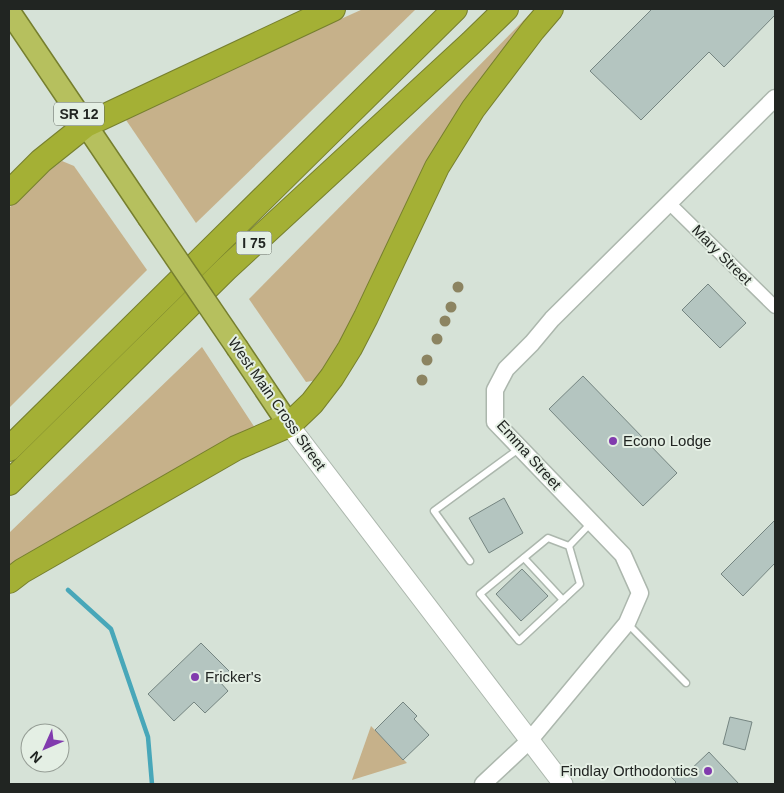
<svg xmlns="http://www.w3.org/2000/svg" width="784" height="793" font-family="Arial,sans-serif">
<rect width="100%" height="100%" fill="#d6e2d7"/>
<g fill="#c6b18a">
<polygon points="363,9 416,9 196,223 124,117"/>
<polygon points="531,13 351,331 317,380 306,382 249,299"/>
<polygon points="62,161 74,166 147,270 9,408 9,208 35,182"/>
<polygon points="202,347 255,428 112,506 9,572 9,533"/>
<polygon points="371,726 407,763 352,780"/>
</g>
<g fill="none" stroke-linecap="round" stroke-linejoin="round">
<polyline stroke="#48a7b9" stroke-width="4.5" points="68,590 111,629 148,737 152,784"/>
</g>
<g fill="#b4c5c0" stroke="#758581">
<polygon points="652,9 775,9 775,15 724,67 709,52 641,120 590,71"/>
<polygon points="708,284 746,323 720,348 682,310"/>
<polygon points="583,376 677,473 643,506 549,409"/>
<polygon points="504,498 523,533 489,553 469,518"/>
<polygon points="775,520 775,563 743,596 721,574"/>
<polygon points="522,569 548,596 521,621 496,594"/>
<polygon points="201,643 230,672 220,682 228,691 205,713 194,702 174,721 148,694"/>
<polygon points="403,702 417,716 414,719 429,735 403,760 375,730"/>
<polygon points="730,717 752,722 745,750 723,744"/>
<polygon points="709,752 739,784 674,784 676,782 671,777 681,768 686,774"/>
</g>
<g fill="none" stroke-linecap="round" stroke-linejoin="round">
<defs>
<g id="service">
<polygon points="548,538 569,546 580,584 519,641 480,594"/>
<polyline points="569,546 591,523"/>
<polyline points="524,558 563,600"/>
<polyline points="470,561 434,511 520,448"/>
<polyline points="627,623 686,683"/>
</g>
<polyline id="minor" points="669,203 775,307"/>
<polyline id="tertiary" points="483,784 529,741 627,623 640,593 623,555 495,422 495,390 506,369 532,343 552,319 775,98"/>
<polyline id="secondary" points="289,425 563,784"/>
<g id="trunk">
<polyline points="9,11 148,217"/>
<polyline points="238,349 289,425"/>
</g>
<g id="motorway">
<polyline points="9,193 41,161 86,125 333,9"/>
<polyline points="9,449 455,9"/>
<polyline points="9,483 226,269 471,43 506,9"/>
<polyline points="9,581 22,571 236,448 289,425 312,403 332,377 350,348 366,317 437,167 473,109 533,30 551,9"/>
</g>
</defs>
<use href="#service" stroke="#acb7ad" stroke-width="9"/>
<use href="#minor" stroke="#acb7ad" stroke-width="15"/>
<use href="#tertiary" stroke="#acb7ad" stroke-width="19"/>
<use href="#secondary" stroke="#acb7ad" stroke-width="21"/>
<use href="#trunk" stroke="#767f2e" stroke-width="24"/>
<use href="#motorway" stroke="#767f2e" stroke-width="26"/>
<use href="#service" stroke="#fff" stroke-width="6"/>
<use href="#minor" stroke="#fff" stroke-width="12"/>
<use href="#tertiary" stroke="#fff" stroke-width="16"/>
<use href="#secondary" stroke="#fff" stroke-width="19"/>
<use href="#trunk" stroke="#b6c05e" stroke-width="21"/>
<use href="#motorway" stroke="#a4b035" stroke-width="24"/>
<defs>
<polyline id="trunk-bridge" points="148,217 238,349"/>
</defs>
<use href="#trunk-bridge" stroke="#767f2e" stroke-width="24" stroke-linecap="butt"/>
<use href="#trunk-bridge" stroke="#b6c05e" stroke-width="21"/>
</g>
<g fill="#8c8461">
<circle cx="458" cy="287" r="5.5"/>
<circle cx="451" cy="307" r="5.5"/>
<circle cx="445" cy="321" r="5.5"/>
<circle cx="437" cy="339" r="5.5"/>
<circle cx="427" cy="360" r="5.5"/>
<circle cx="422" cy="380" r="5.5"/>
</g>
<g fill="#813bae" stroke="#e4efe4" stroke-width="2">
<circle cx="613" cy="441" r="5"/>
<circle cx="195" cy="677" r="5"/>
<circle cx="708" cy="771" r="5"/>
</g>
<g text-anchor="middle" stroke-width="4" stroke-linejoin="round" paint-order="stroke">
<g fill="#e4efe4" stroke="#5c625c" stroke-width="1">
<rect x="54" y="102.5" width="50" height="23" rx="4"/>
<rect x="236.5" y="231.5" width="35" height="23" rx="4"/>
</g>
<g font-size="14" font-weight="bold" fill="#212522">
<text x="79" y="119">SR 12</text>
<text x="254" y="248">I 75</text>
</g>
<g font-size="15" fill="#212522" stroke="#e4efe4">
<text transform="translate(722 255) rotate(45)" y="5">Mary Street</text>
<text transform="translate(277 404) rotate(55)" y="5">West Main Cross Street</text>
<text transform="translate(529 455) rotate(48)" y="5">Emma Street</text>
</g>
<g font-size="15" fill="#212522" stroke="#e4efe4" text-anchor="start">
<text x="623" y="446">Econo Lodge</text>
<text x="205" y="682">Fricker's</text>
<text x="698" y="776" text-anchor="end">Findlay Orthodontics</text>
</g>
</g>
<rect width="784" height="793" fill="none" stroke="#212522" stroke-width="20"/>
<g transform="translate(45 748) rotate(225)"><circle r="24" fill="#e4efe4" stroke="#969e96"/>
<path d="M0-4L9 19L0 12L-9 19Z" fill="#813bae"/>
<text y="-8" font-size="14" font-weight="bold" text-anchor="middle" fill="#212522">N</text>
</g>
</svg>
